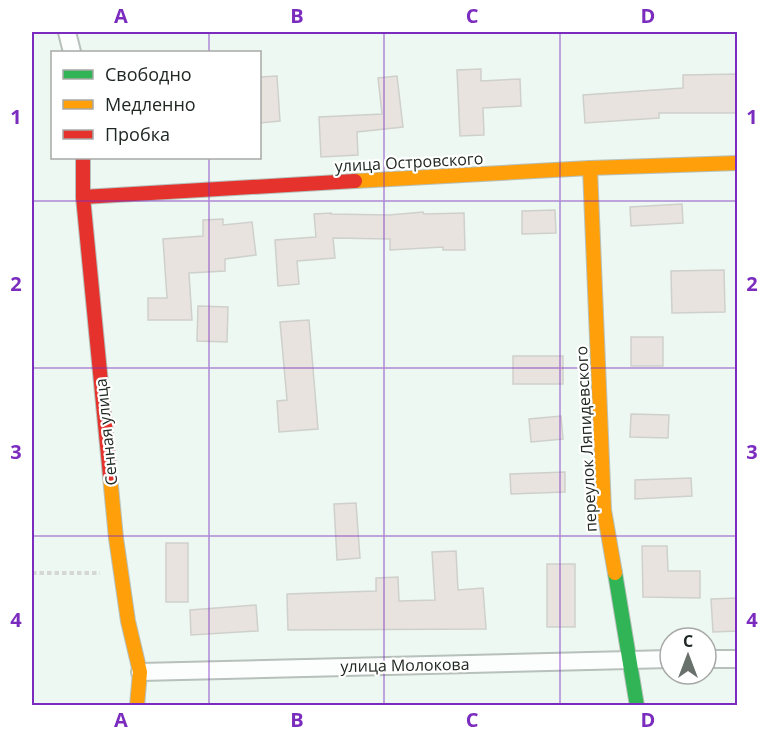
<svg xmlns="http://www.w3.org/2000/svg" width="769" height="737" font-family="'Open Sans',sans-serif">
<rect width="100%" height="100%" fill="#edf8f2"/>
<g fill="#e8e3de" stroke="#cfd0cc" stroke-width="1.5">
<polygon points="481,69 481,81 520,79 521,106 483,108 484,135 460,136 457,70"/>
<polygon points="738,74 738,113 659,113 659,118 585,123 583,95 683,88 683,75"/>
<polygon points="277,76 280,121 260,123 260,77"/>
<polygon points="397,76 403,127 357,132 358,155 321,157 319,117 382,114 378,78"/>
<polygon points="682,204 683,223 631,226 630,207"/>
<polygon points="555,210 556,233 522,234 522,211"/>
<polygon points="423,212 424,214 464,213 465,250 443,250 443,247 390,250 390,239 333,238 335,258 297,261 299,284 278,286 275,240 316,237 314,214 331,213 331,214 389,215"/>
<polygon points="223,219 223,225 252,222 256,255 225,259 225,271 189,273 192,320 148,320 148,298 167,298 163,239 203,236 203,220"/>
<polygon points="724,270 725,312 672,313 671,271"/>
<polygon points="198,306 228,307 227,342 197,341"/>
<polygon points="309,320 318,429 279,432 277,401 287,400 280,322"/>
<rect x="631" y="337" width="32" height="29"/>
<rect x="513" y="356" width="50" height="28"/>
<polygon points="631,414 669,415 668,438 630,437"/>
<polygon points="561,416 563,439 531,442 529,419"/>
<polygon points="565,472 565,492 511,494 510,474"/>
<polygon points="691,478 692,496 635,499 635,480"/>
<polygon points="356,503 360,558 337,560 334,504"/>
<rect x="166" y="543" width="22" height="59"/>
<polygon points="642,546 667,546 668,571 700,571 700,598 643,597"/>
<polygon points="456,551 458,590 483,588 486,629 288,630 287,594 376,591 376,578 398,577 399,601 435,600 432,552"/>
<rect x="547" y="564" width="28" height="63"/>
<polygon points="738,598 738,631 713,632 711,599"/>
<polygon points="256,605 258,631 191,635 190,610"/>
</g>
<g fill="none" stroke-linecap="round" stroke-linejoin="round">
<defs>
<g id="street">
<polyline points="67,32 72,52"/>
<polyline points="706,659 738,659"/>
<polyline points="140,672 670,659"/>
</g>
<polyline id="fast" points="615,573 637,706"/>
<g id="slow">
<polyline points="590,168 604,510 615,573"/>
<polyline points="355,181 590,168 738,163"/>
<polyline points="110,476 116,538 128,621 140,672 137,706"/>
</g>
<g id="jam">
<polyline points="83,158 83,197 110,476"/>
<polyline points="83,197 355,181"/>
</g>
</defs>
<use href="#street" stroke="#b7c0bb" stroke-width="20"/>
<use href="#fast" stroke="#b7c0bb" stroke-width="16"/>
<use href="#slow" stroke="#b7c0bb" stroke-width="16"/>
<use href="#jam" stroke="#b7c0bb" stroke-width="16"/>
<polyline stroke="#d4d7d5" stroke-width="4" stroke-dasharray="4.5 3" stroke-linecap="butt" points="32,573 100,573"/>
<use href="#street" stroke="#fcfefd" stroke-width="16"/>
<use href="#fast" stroke="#30b455" stroke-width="14"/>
<use href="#slow" stroke="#ff9f0a" stroke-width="14"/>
<use href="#jam" stroke="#e5322d" stroke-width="14"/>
</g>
<path fill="none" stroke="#7b2cbf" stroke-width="1.5" stroke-opacity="0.55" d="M209,32V52M384,32V706M560,32V706M209,158V706M32,201H738M32,368H738M32,536H738"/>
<g text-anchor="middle" stroke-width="4.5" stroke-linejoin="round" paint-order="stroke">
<g font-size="16" fill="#202823" stroke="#fff">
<text transform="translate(409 162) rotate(-3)" y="6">улица Островского</text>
<text transform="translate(106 432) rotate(-96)" y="6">Сенная улица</text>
<text transform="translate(586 439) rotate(-93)" y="6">переулок Ляпидевского</text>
<text transform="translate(405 665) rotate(-1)" y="6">улица Молокова</text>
</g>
</g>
<rect width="769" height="737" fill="none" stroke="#ffffff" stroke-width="66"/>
<rect x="51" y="51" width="210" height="108" fill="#ffffff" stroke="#a6a9a7" stroke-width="1.5"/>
<rect x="63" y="70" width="30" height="9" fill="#30b455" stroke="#a6a9a7" stroke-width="1.5"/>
<text x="105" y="81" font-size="18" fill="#202823">Свободно</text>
<rect x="63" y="100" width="30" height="9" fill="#ff9f0a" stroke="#a6a9a7" stroke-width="1.5"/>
<text x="105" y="111" font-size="18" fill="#202823">Медленно</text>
<rect x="63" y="130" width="30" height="9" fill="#e5322d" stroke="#a6a9a7" stroke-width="1.5"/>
<text x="105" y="141" font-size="18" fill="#202823">Пробка</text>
<g transform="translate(688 656)"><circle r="28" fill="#ffffff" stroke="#a6a9a7" stroke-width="1.5"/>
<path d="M0-4.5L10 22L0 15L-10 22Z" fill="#68716b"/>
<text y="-9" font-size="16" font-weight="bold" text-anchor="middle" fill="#202823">С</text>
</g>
<rect x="33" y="33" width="703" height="671" fill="none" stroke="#7b2cbf" stroke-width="2"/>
<g font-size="20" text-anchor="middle" font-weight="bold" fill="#7b2cbf">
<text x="121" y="23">A</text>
<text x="297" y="23">B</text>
<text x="472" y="23">C</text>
<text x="648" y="23">D</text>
<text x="16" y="124">1</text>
<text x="752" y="124">1</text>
<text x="16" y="291">2</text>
<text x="752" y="291">2</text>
<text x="16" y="459">3</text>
<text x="752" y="459">3</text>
<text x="16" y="627">4</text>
<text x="752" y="627">4</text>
<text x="121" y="727">A</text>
<text x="297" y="727">B</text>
<text x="472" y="727">C</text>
<text x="648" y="727">D</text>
</g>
</svg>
